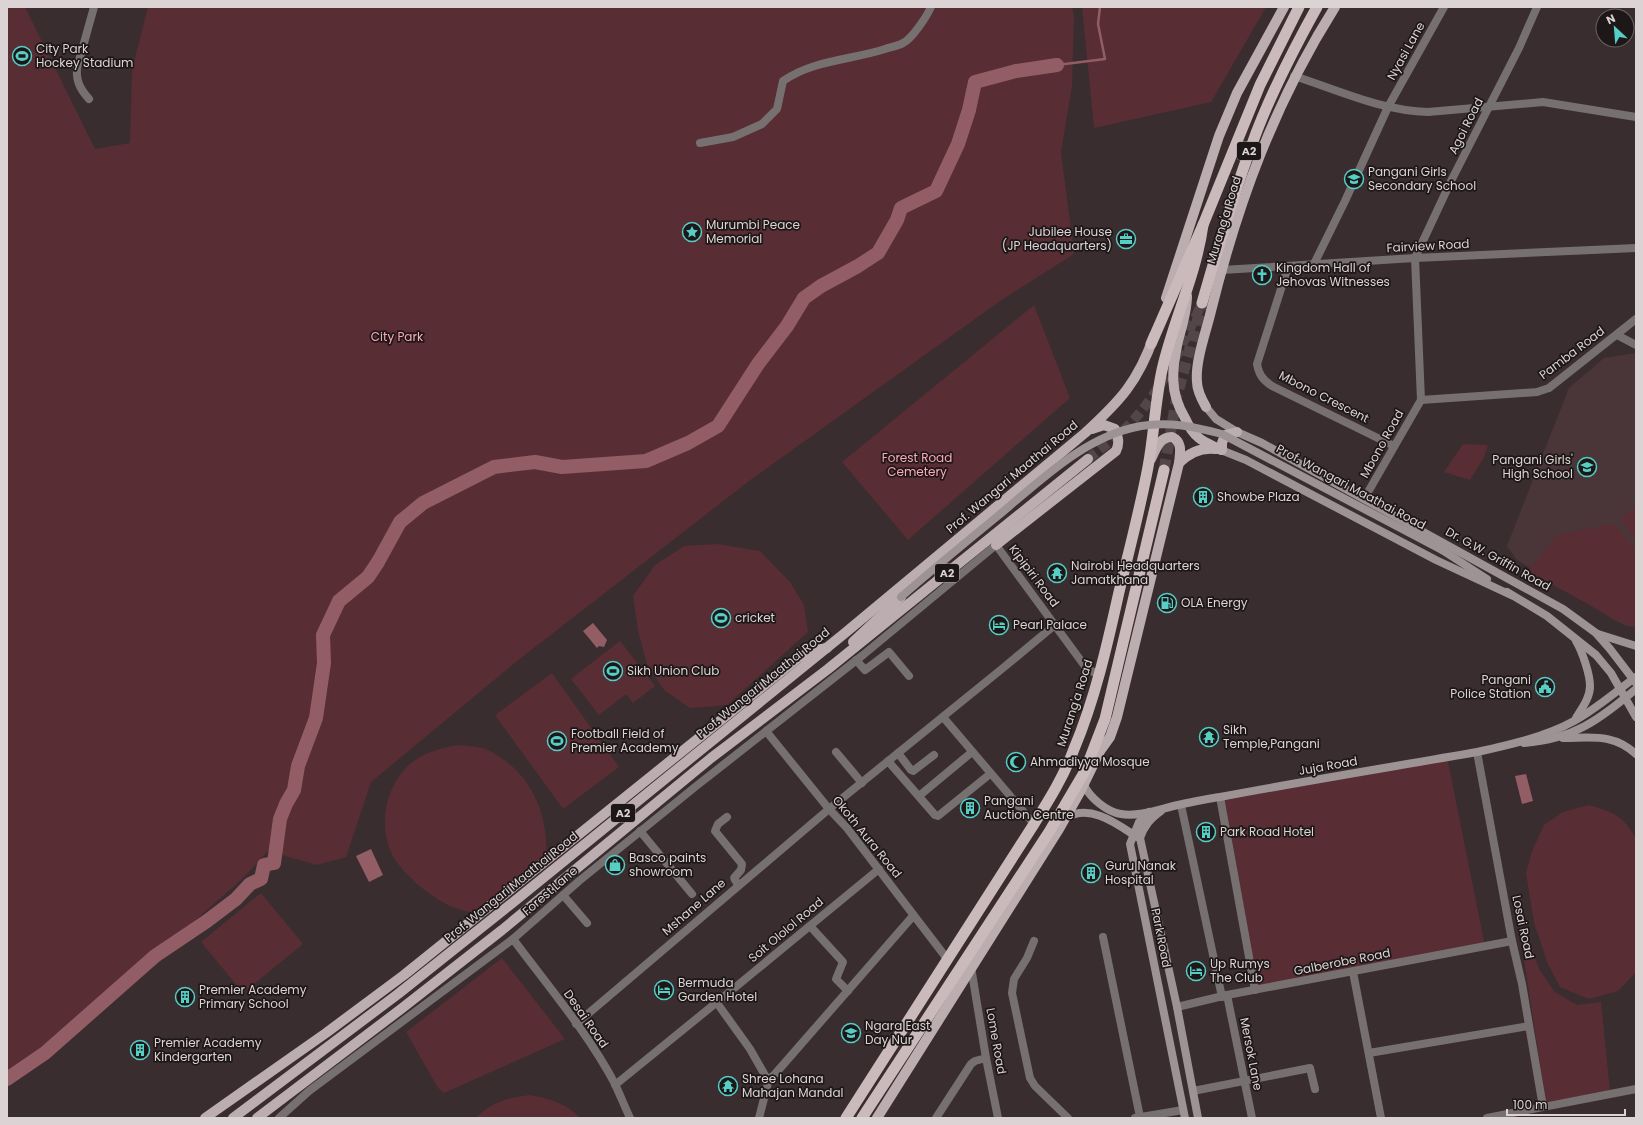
<svg xmlns="http://www.w3.org/2000/svg" width="1643" height="1125" font-family="Poppins,sans-serif">
<rect width="100%" height="100%" fill="#3a2d2f"/>
<polygon fill="#4a3639" points="1636,353 1636,627 1627,626 1614,620 1517,560 1507,546 1569,388 1604,358"/>
<g fill="#582d34">
<polygon points="7,7 25,7 95,149 130,143 132,70 148,7 1072,7 1074,16 1072,86 1061,152 1074,254 1000,301 749,481 521,658 371,782 346,857 317,865 268,851 241,880 45,1053 7,1077"/>
<polygon points="1082,7 1266,7 1211,102 1094,128"/>
<polygon points="1034,305 1070,398 908,540 842,462"/>
<polygon points="1463,444 1488,445 1484,457 1470,480 1444,472"/>
<polygon points="1636,506 1636,540 1620,519"/>
<polygon points="1613,524 1636,549 1636,626 1629,625 1613,618 1528,571 1557,535"/>
<polygon points="718,544 760,551 790,582 804,605 808,632 727,705 690,708 664,690 647,664 638,631 633,596 655,565 684,546"/>
<polygon points="620,641 655,686 633,703 626,694 599,715 571,679"/>
<polygon points="552,673 619,767 563,809 495,715"/>
<path d="M458,745C466,746 474,746 482,748C486,749 490,751 493,753C530,772 549,815 546,855L472,913C462,910 449,907 441,901C425,892 404,874 394,858C377,828 385,786 410,764C424,752 441,748 458,745Z"/>
<polygon points="1447,757 1485,946 1255,990 1220,797"/>
<path d="M1589,805C1613,812 1623,815 1636,839V972L1618,991L1589,999L1560,987L1547,962L1534,922L1526,873L1532,851L1544,825L1563,812Z"/>
<polygon points="261,893 303,944 243,993 201,942"/>
<polygon points="1526,931 1539,969 1555,992 1577,1005 1601,1002 1610,1091 1546,1103 1521,940"/>
<polygon points="502,958 565,1039 444,1093 438,1088 406,1032"/>
<path d="M530,1095C549,1099 567,1103 580,1118H476C492,1101 509,1098 530,1095Z"/>
</g>
<g fill="#935d66">
<polygon points="593,623 607,640 604,647 599,646 597,648 583,631"/>
<polygon points="1526,774 1533,801 1522,804 1515,776"/>
<polygon points="371,849 383,875 369,882 356,856"/>
</g>
<g fill="none" stroke-linecap="round" stroke-linejoin="round">
<polyline stroke="#935d66" stroke-width="2.5" points="1057,65 1105,59 1098,24 1100,7"/>
<polyline stroke="#935d66" stroke-width="14" points="7,1079 45,1053 155,956 207,921 236,899 250,884 261,879 264,865 274,863 280,819 286,804 294,790 298,766 316,718 324,663 323,635 339,601 368,577 378,562 400,522 423,503 494,467 535,462 562,467 646,461 688,443 718,426 758,364 787,326 804,298 821,286 858,266 878,253 897,220 901,208 936,191 958,144 969,110 975,82 1016,71 1057,65"/>
<path stroke="#524648" stroke-width="10" stroke-dasharray="10 5" stroke-linecap="butt" d="M1088,459C1100,449 1113,440 1124,430C1160,395 1181,348 1202,303"/>
<polyline stroke="#524648" stroke-width="11" stroke-dasharray="11 5.5" stroke-linecap="butt" points="1164,470 1177,396 1202,303"/>
<g stroke="#777071" stroke-width="8">
<path d="M1294,76C1338,90 1382,111 1428,112L1543,102L1636,117"/>
<path d="M89,99C80,89 76,81 77,68L94,7"/>
<path d="M700,143L733,137L762,124L777,109L783,81C813,60 851,60 885,49C891,47 898,46 903,43C912,39 927,16 931,7"/>
<polyline points="1313,266 1345,201 1388,107 1444,7"/>
<path d="M1288,267L1257,364C1259,375 1263,380 1272,386L1394,446"/>
<polyline points="1617,335 1636,345"/>
<polyline points="1421,400 1415,258 1451,181 1519,48 1537,7"/>
<polyline points="1421,400 1537,392 1549,388 1636,319"/>
<polyline points="1364,499 1421,400"/>
<polyline points="856,660 865,670 889,652 909,676"/>
<polyline points="943,717 1034,824"/>
<polyline points="766,731 829,809 847,828 948,960"/>
<polyline points="836,752 862,783"/>
<polyline points="1477,752 1512,941 1522,984 1543,1107"/>
<polyline points="898,753 911,770 913,771 934,755"/>
<polyline points="888,761 935,815 938,816 990,774"/>
<polyline points="919,796 972,752"/>
<polyline points="1220,797 1255,990"/>
<polyline points="1181,805 1222,997"/>
<polyline points="727,817 718,824 715,831 742,864 741,870 734,878 738,885"/>
<polyline points="640,831 692,894"/>
<polyline points="563,895 587,923"/>
<polyline points="810,926 843,962 836,979 848,991"/>
<polyline points="1103,937 1140,1117"/>
<path d="M513,939C548,986 588,1033 615,1084C620,1095 625,1107 630,1118"/>
<polyline points="1034,941 1027,958 1014,979 1012,993 1030,1078 1035,1086 1068,1118"/>
<polyline points="971,967 986,1058 998,1118"/>
<polyline points="1353,972 1381,1118"/>
<polyline points="1227,995 1252,1118"/>
<polyline points="717,1003 750,1049 766,1077 769,1079 775,1074 913,916"/>
<polyline points="1177,1007 1227,995 1512,941"/>
<polyline points="576,1024 829,809 1003,668 1056,624"/>
<polyline points="1369,1053 1529,1026"/>
<polyline points="615,1085 738,985 879,869"/>
<polyline points="1193,1091 1310,1068 1315,1089"/>
<polyline points="279,1118 309,1091 513,939 579,881 695,787 863,655 996,545 1087,669 1100,675"/>
<polyline points="759,1118 769,1079"/>
<polyline points="936,1118 971,1064 975,1061 986,1058"/>
<polyline points="1135,1118 1183,1110"/>
<polyline points="1487,1118 1636,1089"/>
</g>
<polyline stroke="#777071" stroke-width="8" points="1222,270 1415,258 1636,248"/>
<g stroke="#9d9394" stroke-width="8">
<polyline points="1206,407 1216,419 1237,432 1262,443 1563,609 1596,633 1610,649 1636,683"/>
<polyline points="1221,450 1246,460 1436,560 1511,595"/>
<polyline points="1442,550 1487,579"/>
<polyline points="1507,592 1547,616 1596,655 1611,673 1636,717"/>
<polyline points="1598,634 1636,646"/>
<path d="M1576,718C1582,708 1590,698 1590,686C1590,674 1582,651 1576,641"/>
<path d="M1563,738C1592,738 1613,733 1636,754"/>
<path d="M1524,743C1575,739 1598,720 1636,689"/>
<path d="M1084,785C1090,798 1107,812 1121,814C1139,817 1160,809 1178,805C1192,802 1206,799 1220,797C1305,781 1391,767 1477,752C1509,745 1545,737 1574,721C1596,709 1615,692 1636,677"/>
<path d="M1161,811C1150,819 1144,826 1140,838L1177,1007L1198,1118"/>
<polyline points="1149,812 1139,822 1130,844 1185,1118"/>
<path d="M1066,818C1090,803 1117,824 1137,837"/>
</g>
<g stroke="#bcaeb0" stroke-width="10">
<path d="M1187,296C1187,311 1182,326 1178,341C1172,369 1169,392 1185,418C1188,425 1193,433 1199,438C1205,443 1214,446 1221,450"/>
<polyline points="1166,298 1219,136 1237,93 1284,7"/>
<path d="M1206,407C1202,400 1197,391 1197,382C1195,361 1206,332 1211,311C1238,202 1275,102 1335,7"/>
<polyline points="1222,450 1222,443 1225,435 1237,432"/>
<path d="M1179,463C1189,453 1201,447 1216,449"/>
<path d="M996,545L1116,451C1120,443 1118,437 1115,429L1104,425L1092,429"/>
<polyline points="853,642 901,597"/>
<polyline points="205,1118 326,1033 404,975 797,659 811,651 827,648"/>
<path d="M233,1118L398,994L511,904L845,633L1085,433C1120,401 1138,382 1154,336"/>
<polyline points="257,1118 401,1009 502,930 711,758 828,669 1088,459"/>
<path d="M877,1118L1059,829L1080,792L1100,751L1110,737L1117,717L1179,463C1180,453 1183,442 1172,437C1159,437 1156,449 1151,459"/>
</g>
<g stroke="#cababc" stroke-width="11">
<path d="M1202,303C1217,251 1232,198 1251,147C1268,98 1292,52 1317,7"/>
<polyline points="1151,344 1203,225 1260,85 1299,7"/>
<path d="M846,1118L1034,824C1049,800 1064,776 1074,749C1095,699 1107,646 1119,592C1129,551 1140,509 1148,467C1154,435 1155,402 1162,370C1173,321 1196,276 1203,225"/>
<polyline points="862,1118 1049,832 1085,771 1105,719 1164,470"/>
</g>
<path stroke="#9d9394" stroke-width="8" d="M901,597C933,569 966,542 999,515C1041,480 1085,436 1141,426C1169,421 1195,427 1222,434L1442,550"/>
</g>
<defs>
<symbol id="stadium-ring" viewBox="-11 -11 22 22"><circle r="9.5" fill="#1d1718" stroke="#55cec6" stroke-width="1.5"/><path d="M0-5a6.5 5 0 1 0 0 10a6.5 5 0 1 0 0-10ZM-3.5-1.8h7v3.6h-7Z" fill="#55cec6"/></symbol>
<symbol id="school-ring" viewBox="-11 -11 22 22"><circle r="9.5" fill="#1d1718" stroke="#55cec6" stroke-width="1.5"/><path d="M0-5L7-2L0 1L-7-2ZM-4 1L0 2.5L4 1V4Q0 6-4 4Z" fill="#55cec6"/></symbol>
<symbol id="sight-ring" viewBox="-11 -11 22 22"><circle r="9.5" fill="#1d1718" stroke="#55cec6" stroke-width="1.5"/><path d="M0-6L1.8-2.2L6-1.7L2.9 1.2L3.7 5.4L0 3.3L-3.7 5.4L-2.9 1.2L-6-1.7L-1.8-2.2Z" fill="#55cec6"/></symbol>
<symbol id="office-ring" viewBox="-11 -11 22 22"><circle r="9.5" fill="#1d1718" stroke="#55cec6" stroke-width="1.5"/><path d="M-6-3h4V-5.5h4V-3h4V5H-6ZM-1-4.5V-3h2v-1.5ZM-6 0V1H6V0Z" fill="#55cec6"/></symbol>
<symbol id="church-ring" viewBox="-11 -11 22 22"><circle r="9.5" fill="#1d1718" stroke="#55cec6" stroke-width="1.5"/><path d="M-1.2-6h2.4v3.5h3.3v2.4h-3.3V6h-2.4V-.1h-3.3v-2.4h3.3Z" fill="#55cec6"/></symbol>
<symbol id="building-ring" viewBox="-11 -11 22 22"><circle r="9.5" fill="#1d1718" stroke="#55cec6" stroke-width="1.5"/><path d="M-4-6H4V6H1V3H-1V6H-4ZM-2.5-4.3h1.7v1.8h-1.7ZM.8-4.3h1.7v1.8H.8ZM-2.5-1h1.7V.8h-1.7ZM.8-1h1.7V.8H.8Z" fill="#55cec6"/></symbol>
<symbol id="temple-ring" viewBox="-11 -11 22 22"><circle r="9.5" fill="#1d1718" stroke="#55cec6" stroke-width="1.5"/><path d="M0-6L5-2H3V0L6.5 2.5H4V6H1.5V3h-3V6H-4V2.5H-6.5L-3 0V-2H-5Z" fill="#55cec6"/></symbol>
<symbol id="fuel-ring" viewBox="-11 -11 22 22"><circle r="9.5" fill="#1d1718" stroke="#55cec6" stroke-width="1.5"/><path d="M-5.5-6h7V0h2V4h1.3V-2.5L3-4.5l.8-.8L6-3V5H2.5V1h-1V6h-7ZM-4.2-4.7v3.2H.2V-4.7Z" fill="#55cec6"/></symbol>
<symbol id="hotel-ring" viewBox="-11 -11 22 22"><circle r="9.5" fill="#1d1718" stroke="#55cec6" stroke-width="1.5"/><path d="M-6-4.5h1.5V1H6V5H4.5V3h-9V5H-6ZM-4 0a1.8 1.8 0 1 1 3.6 0ZM.5 0V-2.5h3Q6-2.5 6 0Z" fill="#55cec6"/></symbol>
<symbol id="civic-ring" viewBox="-11 -11 22 22"><circle r="9.5" fill="#1d1718" stroke="#55cec6" stroke-width="1.5"/><path d="M-.6-6.5H3V-4.5H.6V-3L4-1V1h2V6H-6V1h2V-1L-.6-3ZM-1.2 2.5V6h2.4V2.5Z" fill="#55cec6"/></symbol>
<symbol id="mosque-ring" viewBox="-11 -11 22 22"><circle r="9.5" fill="#1d1718" stroke="#55cec6" stroke-width="1.5"/><path d="M3.5-4.9A6 6 0 1 0 3.5 4.9A5 5 0 1 1 3.5-4.9Z" fill="#55cec6"/></symbol>
<symbol id="shop-ring" viewBox="-11 -11 22 22"><circle r="9.5" fill="#1d1718" stroke="#55cec6" stroke-width="1.5"/><path d="M-5-2.5h2.3a2.7 3.5 0 0 1 5.4 0H5L5.5 6h-11ZM-1.5-2.5h3a1.5 2.3 0 0 0-3 0Z" fill="#55cec6"/></symbol>
</defs>
<g fill-rule="evenodd">
<use href="#stadium-ring" x="11" y="45" width="22" height="22"/>
<use href="#school-ring" x="1343" y="168" width="22" height="22"/>
<use href="#sight-ring" x="681" y="221" width="22" height="22"/>
<use href="#office-ring" x="1115" y="228" width="22" height="22"/>
<use href="#church-ring" x="1251" y="264" width="22" height="22"/>
<use href="#school-ring" x="1576" y="456" width="22" height="22"/>
<use href="#building-ring" x="1192" y="486" width="22" height="22"/>
<use href="#temple-ring" x="1046" y="562" width="22" height="22"/>
<use href="#fuel-ring" x="1156" y="592" width="22" height="22"/>
<use href="#stadium-ring" x="710" y="607" width="22" height="22"/>
<use href="#hotel-ring" x="988" y="614" width="22" height="22"/>
<use href="#stadium-ring" x="602" y="660" width="22" height="22"/>
<use href="#civic-ring" x="1534" y="676" width="22" height="22"/>
<use href="#temple-ring" x="1198" y="726" width="22" height="22"/>
<use href="#stadium-ring" x="546" y="730" width="22" height="22"/>
<use href="#mosque-ring" x="1005" y="751" width="22" height="22"/>
<use href="#building-ring" x="959" y="797" width="22" height="22"/>
<use href="#building-ring" x="1195" y="821" width="22" height="22"/>
<use href="#shop-ring" x="604" y="854" width="22" height="22"/>
<use href="#building-ring" x="1080" y="862" width="22" height="22"/>
<use href="#hotel-ring" x="1185" y="960" width="22" height="22"/>
<use href="#hotel-ring" x="653" y="979" width="22" height="22"/>
<use href="#building-ring" x="174" y="986" width="22" height="22"/>
<use href="#school-ring" x="840" y="1022" width="22" height="22"/>
<use href="#building-ring" x="129" y="1039" width="22" height="22"/>
<use href="#temple-ring" x="717" y="1075" width="22" height="22"/>
</g>
<g text-anchor="middle" stroke-width="3.5" stroke-linejoin="round" paint-order="stroke">
<g fill="#1d1718" stroke="#a39b9c" stroke-width="1">
<rect x="1237" y="142" width="24" height="18" rx="3"/>
<rect x="935" y="564" width="24" height="18" rx="3"/>
<rect x="611" y="804" width="24" height="18" rx="3"/>
</g>
<g font-size="11" font-weight="bold" fill="#dcd3d4">
<text x="1249" y="155">A2</text>
<text x="947" y="577">A2</text>
<text x="623" y="817">A2</text>
</g>
<g font-size="12" fill="#dcd3d4" stroke="#1d1718" text-anchor="start">
<text x="36" y="53">City Park<tspan x="36" dy="14">Hockey Stadium</tspan></text>
<text x="1368" y="176">Pangani Girls<tspan x="1368" dy="14">Secondary School</tspan></text>
<text x="706" y="229">Murumbi Peace<tspan x="706" dy="14">Memorial</tspan></text>
<text x="1112" y="236" text-anchor="end">Jubilee House<tspan x="1112" dy="14">(JP Headquarters)</tspan></text>
<text x="1276" y="272">Kingdom Hall of<tspan x="1276" dy="14">Jehovas Witnesses</tspan></text>
<text x="1573" y="464" text-anchor="end">Pangani Girls'<tspan x="1573" dy="14">High School</tspan></text>
<text x="1217" y="501">Showbe Plaza</text>
<text x="1071" y="570">Nairobi Headquarters<tspan x="1071" dy="14">Jamatkhana</tspan></text>
<text x="1181" y="607">OLA Energy</text>
<text x="735" y="622">cricket</text>
<text x="1013" y="629">Pearl Palace</text>
<text x="627" y="675">Sikh Union Club</text>
<text x="1531" y="684" text-anchor="end">Pangani<tspan x="1531" dy="14">Police Station</tspan></text>
<text x="1223" y="734">Sikh<tspan x="1223" dy="14">Temple,Pangani</tspan></text>
<text x="571" y="738">Football Field of<tspan x="571" dy="14">Premier Academy</tspan></text>
<text x="1030" y="766">Ahmadiyya Mosque</text>
<text x="984" y="805">Pangani<tspan x="984" dy="14">Auction Centre</tspan></text>
<text x="1220" y="836">Park Road Hotel</text>
<text x="629" y="862">Basco paints<tspan x="629" dy="14">showroom</tspan></text>
<text x="1105" y="870">Guru Nanak<tspan x="1105" dy="14">Hospital</tspan></text>
<text x="1210" y="968">Up Rumys<tspan x="1210" dy="14">The Club</tspan></text>
<text x="678" y="987">Bermuda<tspan x="678" dy="14">Garden Hotel</tspan></text>
<text x="199" y="994">Premier Academy<tspan x="199" dy="14">Primary School</tspan></text>
<text x="865" y="1030">Ngara East<tspan x="865" dy="14">Day Nur</tspan></text>
<text x="154" y="1047">Premier Academy<tspan x="154" dy="14">Kindergarten</tspan></text>
<text x="742" y="1083">Shree Lohana<tspan x="742" dy="14">Mahajan Mandal</tspan></text>
</g>
<g font-size="12" fill="#dcd3d4" stroke="#1d1718">
<text transform="translate(1406 51) rotate(-61)" y="4">Nyasi Lane</text>
<text transform="translate(1466 126) rotate(-63)" y="4">Agoi Road</text>
<text transform="translate(1224 220) rotate(-73)" y="4">Murang'a Road</text>
<text transform="translate(1428 246) rotate(-3)" y="4">Fairview Road</text>
<text transform="translate(1572 353) rotate(-37)" y="4">Pamba Road</text>
<text transform="translate(1324 397) rotate(27)" y="4">Mbono Crescent</text>
<text transform="translate(1382 444) rotate(-61)" y="4">Mbono Road</text>
<text transform="translate(1012 477) rotate(-40)" y="4">Prof. Wangari Maathai Road</text>
<text transform="translate(1351 487) rotate(28)" y="4">Prof. Wangari Maathai Road</text>
<text transform="translate(1498 559) rotate(29)" y="4">Dr. G.W. Griffin Road</text>
<text transform="translate(1034 576) rotate(53)" y="4">Kipipiri Road</text>
<text transform="translate(763 683) rotate(-39)" y="4">Prof. Wangari Maathai Road</text>
<text transform="translate(1075 703) rotate(-72)" y="4">Murang'a Road</text>
<text transform="translate(1328 766) rotate(-10)" y="4">Juja Road</text>
<text transform="translate(867 837) rotate(51)" y="4">Okoth Aura Road</text>
<text transform="translate(511 887) rotate(-39)" y="4">Prof. Wangari Maathai Road</text>
<text transform="translate(550 891) rotate(-41)" y="4">Forest Lane</text>
<text transform="translate(694 907) rotate(-41)" y="4">Mshane Lane</text>
<text transform="translate(1523 927) rotate(78)" y="4">Losai Road</text>
<text transform="translate(786 930) rotate(-40)" y="4">Soit Ololol Road</text>
<text transform="translate(1161 938) rotate(79)" y="4">Park Road</text>
<text transform="translate(1342 962) rotate(-11)" y="4">Galberobe Road</text>
<text transform="translate(586 1019) rotate(55)" y="4">Desai Road</text>
<text transform="translate(996 1041) rotate(80)" y="4">Lome Road</text>
<text transform="translate(1251 1054) rotate(79)" y="4">Mersok Lane</text>
</g>
<g font-size="12" fill="#ffa9b6" stroke="#1d1718">
<text x="397" y="341">City Park</text>
<text x="917" y="462">Forest Road<tspan x="917" dy="14">Cemetery</tspan></text>
</g>
</g>
<rect width="1643" height="1125" fill="none" stroke="#dcd3d4" stroke-width="16"/>
<g transform="translate(1615 28) rotate(334)"><circle r="19" fill="#1d1718" stroke="#696263"/>
<path d="M0-3L7 15L0 10L-7 15Z" fill="#55cec6"/>
<text y="-6" font-size="11" font-weight="bold" text-anchor="middle" fill="#dcd3d4">N</text>
</g>
<path d="M1507 1109v6h118v-6" fill="none" stroke="#dcd3d4" stroke-width="2"/>
<text x="1513" y="1109" font-size="12" fill="#dcd3d4" stroke="#1d1718" stroke-width="3" paint-order="stroke">100 m</text>
</svg>
